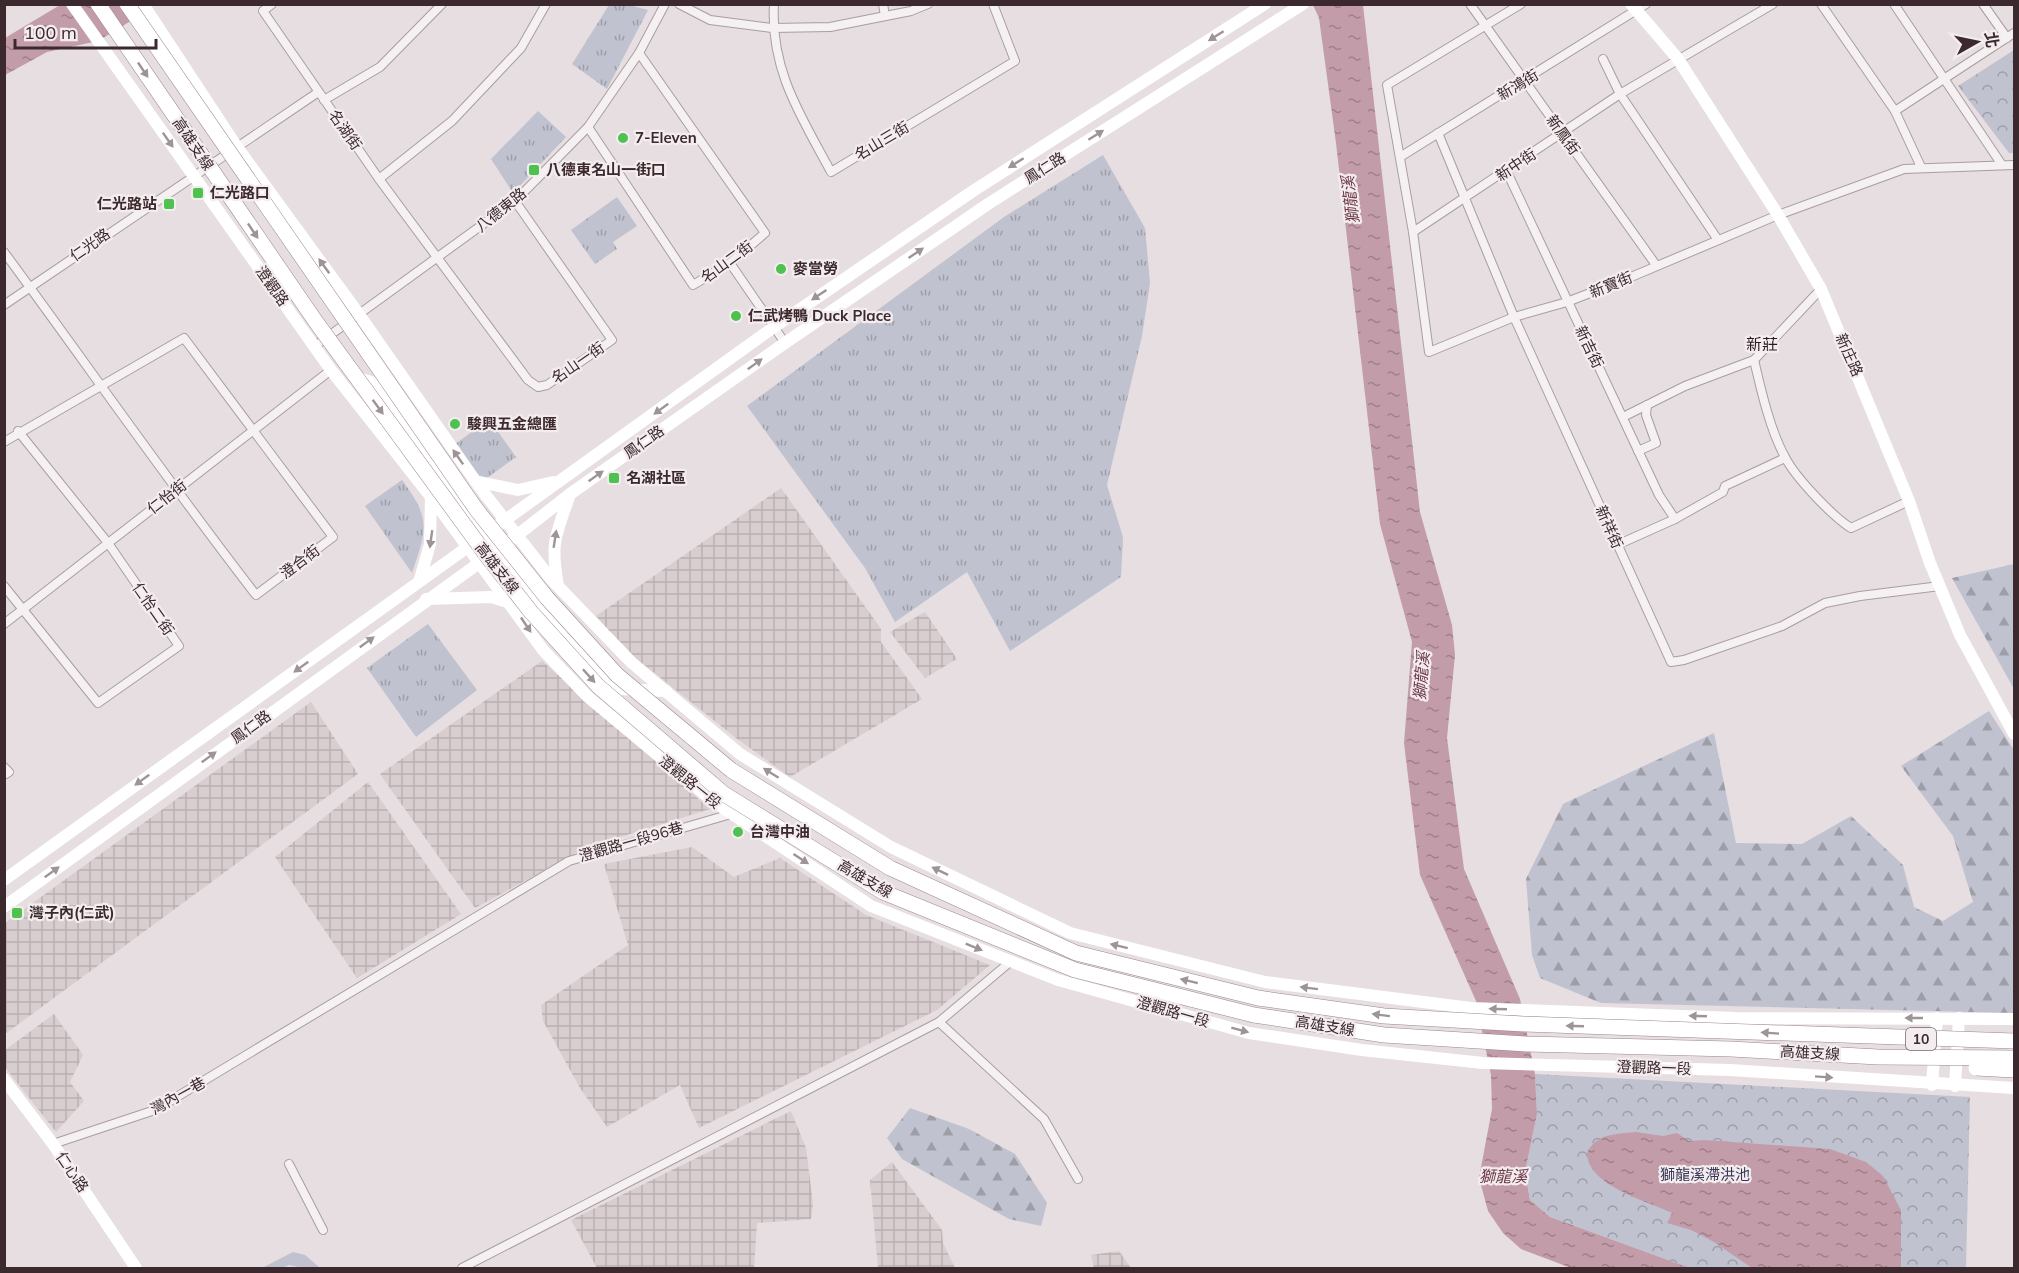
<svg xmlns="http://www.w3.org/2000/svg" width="2019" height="1273" font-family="Mulish,'Noto Sans TC',sans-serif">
<defs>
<pattern id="industrial-grid" width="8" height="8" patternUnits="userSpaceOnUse" patternTransform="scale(1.5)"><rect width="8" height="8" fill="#d8cdcf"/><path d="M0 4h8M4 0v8" fill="none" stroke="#bab0b2"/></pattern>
<pattern id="grass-tufts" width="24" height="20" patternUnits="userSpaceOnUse" patternTransform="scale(1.5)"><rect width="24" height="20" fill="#c0c2cf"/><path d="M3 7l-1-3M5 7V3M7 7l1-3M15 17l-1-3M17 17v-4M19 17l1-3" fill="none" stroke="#9d9ea8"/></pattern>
<pattern id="forest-firs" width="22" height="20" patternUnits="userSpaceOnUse" patternTransform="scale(1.5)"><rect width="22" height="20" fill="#c0c2cf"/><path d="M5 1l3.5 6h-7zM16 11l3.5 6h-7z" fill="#9d9ea8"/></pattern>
<pattern id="park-crowns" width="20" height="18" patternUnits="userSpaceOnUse" patternTransform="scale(1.5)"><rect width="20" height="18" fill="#c0c2cf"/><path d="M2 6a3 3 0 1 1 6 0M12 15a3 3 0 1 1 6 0" fill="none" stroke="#9d9ea8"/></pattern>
<pattern id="water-ripples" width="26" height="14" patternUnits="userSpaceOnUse" patternTransform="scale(1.5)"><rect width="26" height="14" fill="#c39ca9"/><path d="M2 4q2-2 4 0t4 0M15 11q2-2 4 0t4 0" fill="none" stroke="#a07f8a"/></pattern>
</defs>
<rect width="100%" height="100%" fill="#e6dee0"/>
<g fill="url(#industrial-grid)">
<polygon points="781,488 881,629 881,642 922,699 790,777 736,738 627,651 596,616"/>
<polygon points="925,612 957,659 925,678 890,632"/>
<polygon points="542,661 710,809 585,848 475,908 380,774"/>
<polygon points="311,702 358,774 5,1034 5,923"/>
<polygon points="368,782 461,914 357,978 275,857"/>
<polygon points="692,847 734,877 780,858 866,915 990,965 937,1010 699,1128 680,1085 607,1127 580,1088 543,1021 541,1005 628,945 604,864"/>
<polygon points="54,1014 83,1055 70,1082 84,1101 56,1132 4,1066 5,1050"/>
<polygon points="791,1111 806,1148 813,1204 811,1219 757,1223 754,1268 597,1268 571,1220"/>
<polygon points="892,1162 942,1230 943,1243 955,1268 878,1268 870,1180"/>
<polygon points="1119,1251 1131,1268 1094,1268 1091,1255"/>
</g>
<g fill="url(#grass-tufts)">
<polygon points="609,5 629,5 648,10 607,89 572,64"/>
<polygon points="538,111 566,137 513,193 491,159"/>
<polygon points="1103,155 1145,228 1150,283 1142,336 1107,485 1123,537 1121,577 1010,651 967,572 895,622 865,568 747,406 1004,217"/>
<polygon points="617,197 637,226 613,242 617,249 595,264 571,230"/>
<polygon points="489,419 516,457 487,478 478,478 454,445"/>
<path d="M402,480C431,519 427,528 412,573L365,506Z"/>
<polygon points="428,624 477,690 416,737 367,668"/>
</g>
<g fill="url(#forest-firs)">
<polygon points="2014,564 2014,689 1952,578"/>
<polygon points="1989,711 2014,750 2014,1013 1601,1003 1540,978 1532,955 1526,879 1563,804 1714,733 1736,843 1802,844 1851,816 1903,865 1914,907 1943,921 1973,902 1953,836 1901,766"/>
<polygon points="910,1108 969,1129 1015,1154 1047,1203 1041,1226 1009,1219 902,1159 887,1138"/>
</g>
<g fill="url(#park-crowns)">
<polygon points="2014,50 2014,153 2009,153 1958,86"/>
<polygon points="1535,1074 1970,1097 1966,1268 1690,1268 1550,1217 1530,1200 1525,1172 1537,1114"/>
</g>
<polygon fill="#c0c2cf" points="293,1252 305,1255 320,1268 303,1268 289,1265 282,1268 262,1268"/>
<g fill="url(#water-ripples)">
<polygon points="60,5 151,5 147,11 98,41 47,52 5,75 5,38"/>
<polygon points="1313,5 1363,5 1420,512 1452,625 1455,655 1447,738 1464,869 1520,999 1535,1074 1537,1114 1525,1172 1530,1200 1550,1217 1690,1268 1571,1268 1521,1249 1503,1233 1488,1211 1479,1178 1492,1109 1491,1075 1476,1001 1420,875 1404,743 1412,642 1380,524 1336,143 1319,18"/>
<path d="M1636,1132L1663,1136L1677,1133L1689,1141L1704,1140L1830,1149L1866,1162L1883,1176L1901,1210V1268H1752L1714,1242L1691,1230L1667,1223L1672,1213C1647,1201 1587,1185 1587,1153C1596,1133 1618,1134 1636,1132Z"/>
</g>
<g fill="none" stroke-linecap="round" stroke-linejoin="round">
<defs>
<g id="street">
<polyline points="272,4 263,11 379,179 528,380 538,387 547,385 612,340 515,201"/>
<polyline points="679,4 710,20 772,28 830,27 911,11 928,4"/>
<path d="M774,4C770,70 801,116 831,172L1015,61L993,4"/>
<polyline points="883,4 885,16"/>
<polyline points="1470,4 1656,265"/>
<polyline points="1521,4 1387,85 1413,232 1429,352 1514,317 1567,302 1631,277 1778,215 1904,169 2014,165"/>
<polyline points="1821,4 1895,111 1921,167"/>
<polyline points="1894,4 2002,165"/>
<polyline points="1983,4 2007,38"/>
<polyline points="1603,59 1620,94 1718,240"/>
<polyline points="324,100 380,67 442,4"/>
<polyline points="1895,111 2014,33"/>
<polyline points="588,127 693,285 730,263 765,233 639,53"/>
<polyline points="1438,133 1514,317 1671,662 1684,660 1782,626 1825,603 1860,596 1940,586"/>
<polyline points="1400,157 1646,4"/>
<polyline points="1507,172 1659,495 1675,519"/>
<polyline points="379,179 452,121 521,48 546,4"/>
<polyline points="1413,232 1620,94 1773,4"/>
<path d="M4,252C88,366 169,483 256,595L333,537L184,338L4,442"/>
<polyline points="730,263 785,343"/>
<polyline points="4,305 317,93"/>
<polyline points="315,346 515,201 588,127 639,53 665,4"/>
<path d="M1754,360C1761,390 1770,430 1785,457C1795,477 1832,516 1851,528L1909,501"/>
<polyline points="1623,417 1685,386 1754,360 1821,289"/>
<polyline points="1638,451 1656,443 1646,415 1647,405"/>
<polyline points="1617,545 1675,519 1723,492 1725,486 1785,458"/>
<polyline points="4,586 98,703 179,646 108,543 18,431"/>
<polyline points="4,624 331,370"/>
<polyline points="4,767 9,772 4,775"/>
<polyline points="939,1022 1044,1119 1078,1179"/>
<polyline points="53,1144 155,1110 569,861 731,814"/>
<polyline points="289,1164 323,1230"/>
<polyline points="462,1268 939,1022 1010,962"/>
</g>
</defs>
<use href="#street" stroke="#a99da0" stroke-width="10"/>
<use href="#street" stroke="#f5f0f1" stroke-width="8"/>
<g stroke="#fff" stroke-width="12">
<polyline points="72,4 331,370 431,497 543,650 588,697 714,802 871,906 1058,980 1249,1033 1362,1050 1483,1063 1730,1070 2014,1088"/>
<polyline points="143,4 237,147 358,313 481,489 551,579 632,663 740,754 891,847 1070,933 1265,982 1471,1008 1736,1018 2014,1019"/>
<polyline points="1631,4 1678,59 1778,215 1821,289 1909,501 1930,563 1960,635 2014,734"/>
<polyline points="355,377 377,384 484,535 491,539"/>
<polyline points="475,481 518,490 553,482"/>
<polyline points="490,547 569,637 619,689 666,691"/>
<polyline points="420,579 430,544 431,497"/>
<path d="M558,586C550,541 556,536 570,494"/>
<polyline points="426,599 491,597 511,603"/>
<polyline points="4,880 774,327 973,191 1265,4"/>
<polyline points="4,907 515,537 570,494 785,343 988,204 1303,4"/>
<polyline points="4,1079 53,1144 136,1268"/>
<polyline points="1932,1085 1937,1018"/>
<polyline points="1955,1086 1959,1018"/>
</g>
<defs>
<g id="highway-bridge">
<polyline points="98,4 316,322 487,556 531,612 598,686 724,794 883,892 1075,970 1254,1015 1384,1035 1526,1044 1731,1049 1878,1057 2014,1058"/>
<polyline points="127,4 476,509 547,598 617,675 731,770 890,868 1076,953 1258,998 1384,1016 1523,1024 2014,1041"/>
<polyline points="1976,1068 2014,1070"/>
</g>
</defs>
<use href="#highway-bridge" stroke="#9b878c" stroke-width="16" stroke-linecap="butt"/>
<use href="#highway-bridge" stroke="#fff" stroke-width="15"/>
</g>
<defs><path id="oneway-solid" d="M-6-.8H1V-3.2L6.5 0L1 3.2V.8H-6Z" transform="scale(1.5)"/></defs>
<g fill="#9e9496">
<use href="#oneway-solid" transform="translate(1216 36) rotate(148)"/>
<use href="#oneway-solid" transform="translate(143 70) rotate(56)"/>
<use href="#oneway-solid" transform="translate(1096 135) rotate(-32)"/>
<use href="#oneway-solid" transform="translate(168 140) rotate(55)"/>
<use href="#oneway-solid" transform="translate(1016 163) rotate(148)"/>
<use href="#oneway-solid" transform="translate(253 231) rotate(56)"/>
<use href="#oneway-solid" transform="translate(916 253) rotate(-34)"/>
<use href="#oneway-solid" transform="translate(324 266) rotate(-126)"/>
<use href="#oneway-solid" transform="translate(819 295) rotate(146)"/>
<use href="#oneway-solid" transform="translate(755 364) rotate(-36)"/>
<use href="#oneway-solid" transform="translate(378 407) rotate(54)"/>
<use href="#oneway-solid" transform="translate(661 409) rotate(144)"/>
<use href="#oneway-solid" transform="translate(458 457) rotate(-125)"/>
<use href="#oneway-solid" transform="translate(596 476) rotate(-35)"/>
<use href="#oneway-solid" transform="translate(431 539) rotate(98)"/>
<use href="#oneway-solid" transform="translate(555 539) rotate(-81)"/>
<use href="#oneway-solid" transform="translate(526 625) rotate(56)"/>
<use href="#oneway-solid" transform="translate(367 642) rotate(-36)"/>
<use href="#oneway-solid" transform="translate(301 667) rotate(144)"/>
<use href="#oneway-solid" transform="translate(589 676) rotate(48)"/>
<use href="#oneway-solid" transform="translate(209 757) rotate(-36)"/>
<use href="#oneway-solid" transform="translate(771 773) rotate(-148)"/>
<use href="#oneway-solid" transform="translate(142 780) rotate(144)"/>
<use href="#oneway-solid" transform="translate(801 859) rotate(33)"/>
<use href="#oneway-solid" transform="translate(940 871) rotate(-154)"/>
<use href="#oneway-solid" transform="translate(52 872) rotate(-36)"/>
<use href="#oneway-solid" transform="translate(1119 946) rotate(-166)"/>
<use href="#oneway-solid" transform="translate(974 947) rotate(22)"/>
<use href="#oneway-solid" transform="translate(1189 981) rotate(-166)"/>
<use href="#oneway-solid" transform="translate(1309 988) rotate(-173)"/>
<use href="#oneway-solid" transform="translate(1498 1009) rotate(-178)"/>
<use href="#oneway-solid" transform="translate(1381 1015) rotate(-173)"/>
<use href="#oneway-solid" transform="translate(1698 1016) rotate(-178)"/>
<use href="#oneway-solid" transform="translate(1914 1018) rotate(180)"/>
<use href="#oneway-solid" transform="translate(1575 1026) rotate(-178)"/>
<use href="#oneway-solid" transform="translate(1240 1030) rotate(15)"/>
<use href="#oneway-solid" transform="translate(1770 1033) rotate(-176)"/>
<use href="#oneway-solid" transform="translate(1824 1077) rotate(4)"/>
</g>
<g fill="#4ec14f" stroke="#f4edef" stroke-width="2">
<circle cx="623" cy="138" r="6"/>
<rect x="528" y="164" width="12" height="12" rx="3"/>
<rect x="192" y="187" width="12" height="12" rx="3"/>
<rect x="163" y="198" width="12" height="12" rx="3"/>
<circle cx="781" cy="269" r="6"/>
<circle cx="736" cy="316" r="6"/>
<circle cx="455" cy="424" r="6"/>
<rect x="608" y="472" width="12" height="12" rx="3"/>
<circle cx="738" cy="832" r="6"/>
<rect x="11" y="907" width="12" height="12" rx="3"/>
</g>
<g text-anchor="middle" stroke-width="4.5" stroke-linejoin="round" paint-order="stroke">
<rect fill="#f4edef" stroke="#736467" stroke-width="1.5" x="1906" y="1028" width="30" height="22" rx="4.5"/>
<g font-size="14" font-weight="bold" fill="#3c292d">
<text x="1921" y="1044">10</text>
</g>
<g font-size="15" fill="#3c292d" stroke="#f4edef">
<text transform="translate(1518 85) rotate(-31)" y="5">新鴻街</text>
<text transform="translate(345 130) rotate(55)" y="5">名湖街</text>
<text transform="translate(1563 135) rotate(54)" y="5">新鳳街</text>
<text transform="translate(882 141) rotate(-31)" y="5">名山三街</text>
<text transform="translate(193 144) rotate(56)" y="5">高雄支線</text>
<text transform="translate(1516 165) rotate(-34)" y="5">新中街</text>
<text transform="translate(1045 168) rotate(-32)" y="5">鳳仁路</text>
<text transform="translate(501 210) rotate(-39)" y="5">八德東路</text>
<text transform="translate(90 245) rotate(-35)" y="5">仁光路</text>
<text transform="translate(727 262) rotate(-36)" y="5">名山二街</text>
<text transform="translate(1611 285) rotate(-22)" y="5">新寶街</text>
<text transform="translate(272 286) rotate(55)" y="5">澄觀路</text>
<text transform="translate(1589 347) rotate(64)" y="5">新吉街</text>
<text transform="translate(1849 355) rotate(66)" y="5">新庄路</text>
<text transform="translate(578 363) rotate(-35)" y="5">名山一街</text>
<text transform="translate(644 442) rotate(-35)" y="5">鳳仁路</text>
<text transform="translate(167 497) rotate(-38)" y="5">仁怡街</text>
<text transform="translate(1609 527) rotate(66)" y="5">新祥街</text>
<text transform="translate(300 562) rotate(-37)" y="5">澄合街</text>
<text transform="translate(497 568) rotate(52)" y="5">高雄支線</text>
<text transform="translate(153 609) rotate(55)" y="5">仁怡二街</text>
<text transform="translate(251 727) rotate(-36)" y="5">鳳仁路</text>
<text transform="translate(690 782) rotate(39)" y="5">澄觀路一段</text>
<text transform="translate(631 842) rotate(-16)" y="5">澄觀路一段96巷</text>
<text transform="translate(865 879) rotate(30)" y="5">高雄支線</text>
<text transform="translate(1173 1012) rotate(16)" y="5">澄觀路一段</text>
<text transform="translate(1325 1026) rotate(9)" y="5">高雄支線</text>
<text transform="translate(1810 1053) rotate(3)" y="5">高雄支線</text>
<text transform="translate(1654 1068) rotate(2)" y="5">澄觀路一段</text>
<text transform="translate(178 1096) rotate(-29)" y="5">灣內一巷</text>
<text transform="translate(72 1172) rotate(56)" y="5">仁心路</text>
</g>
<g font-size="15" font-weight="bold" fill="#3c292d" stroke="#f4edef" text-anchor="start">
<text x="635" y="143">7-Eleven</text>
<text x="546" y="175">八德東名山一街口</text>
<text x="210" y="198">仁光路口</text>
<text x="157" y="209" text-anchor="end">仁光路站</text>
<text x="793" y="274">麥當勞</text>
<text x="748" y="321">仁武烤鴨 Duck Place</text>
<text x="467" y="429">駿興五金總匯</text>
<text x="626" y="483">名湖社區</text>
<text x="750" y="837">台灣中油</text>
<text x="29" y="918">灣子內(仁武)</text>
</g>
<g font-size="15" fill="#383856" stroke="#f4edef">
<text x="1705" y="1180">獅龍溪滯洪池</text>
</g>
<g font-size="16" font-style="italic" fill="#6c3746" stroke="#f4edef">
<text transform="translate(1350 200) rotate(-97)" y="6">獅龍溪</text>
<text transform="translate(1421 676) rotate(-85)" y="6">獅龍溪</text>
<text x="1503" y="1182">獅龍溪</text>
</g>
<g font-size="16" fill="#2c1b1e" stroke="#f4edef">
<text x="1762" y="350">新莊</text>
</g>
</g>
<rect width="2019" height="1273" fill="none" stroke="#3c292d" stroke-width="12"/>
<g transform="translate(1977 42) rotate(81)" stroke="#f4edef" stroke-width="4.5" paint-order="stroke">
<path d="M0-4.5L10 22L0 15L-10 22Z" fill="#3c292d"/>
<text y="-9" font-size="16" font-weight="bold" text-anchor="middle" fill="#3c292d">北</text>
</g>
<path d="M15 39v9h141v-9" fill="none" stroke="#3c292d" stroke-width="3"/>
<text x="24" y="39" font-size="18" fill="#3c292d" stroke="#f4edef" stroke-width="4.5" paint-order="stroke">100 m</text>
</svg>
